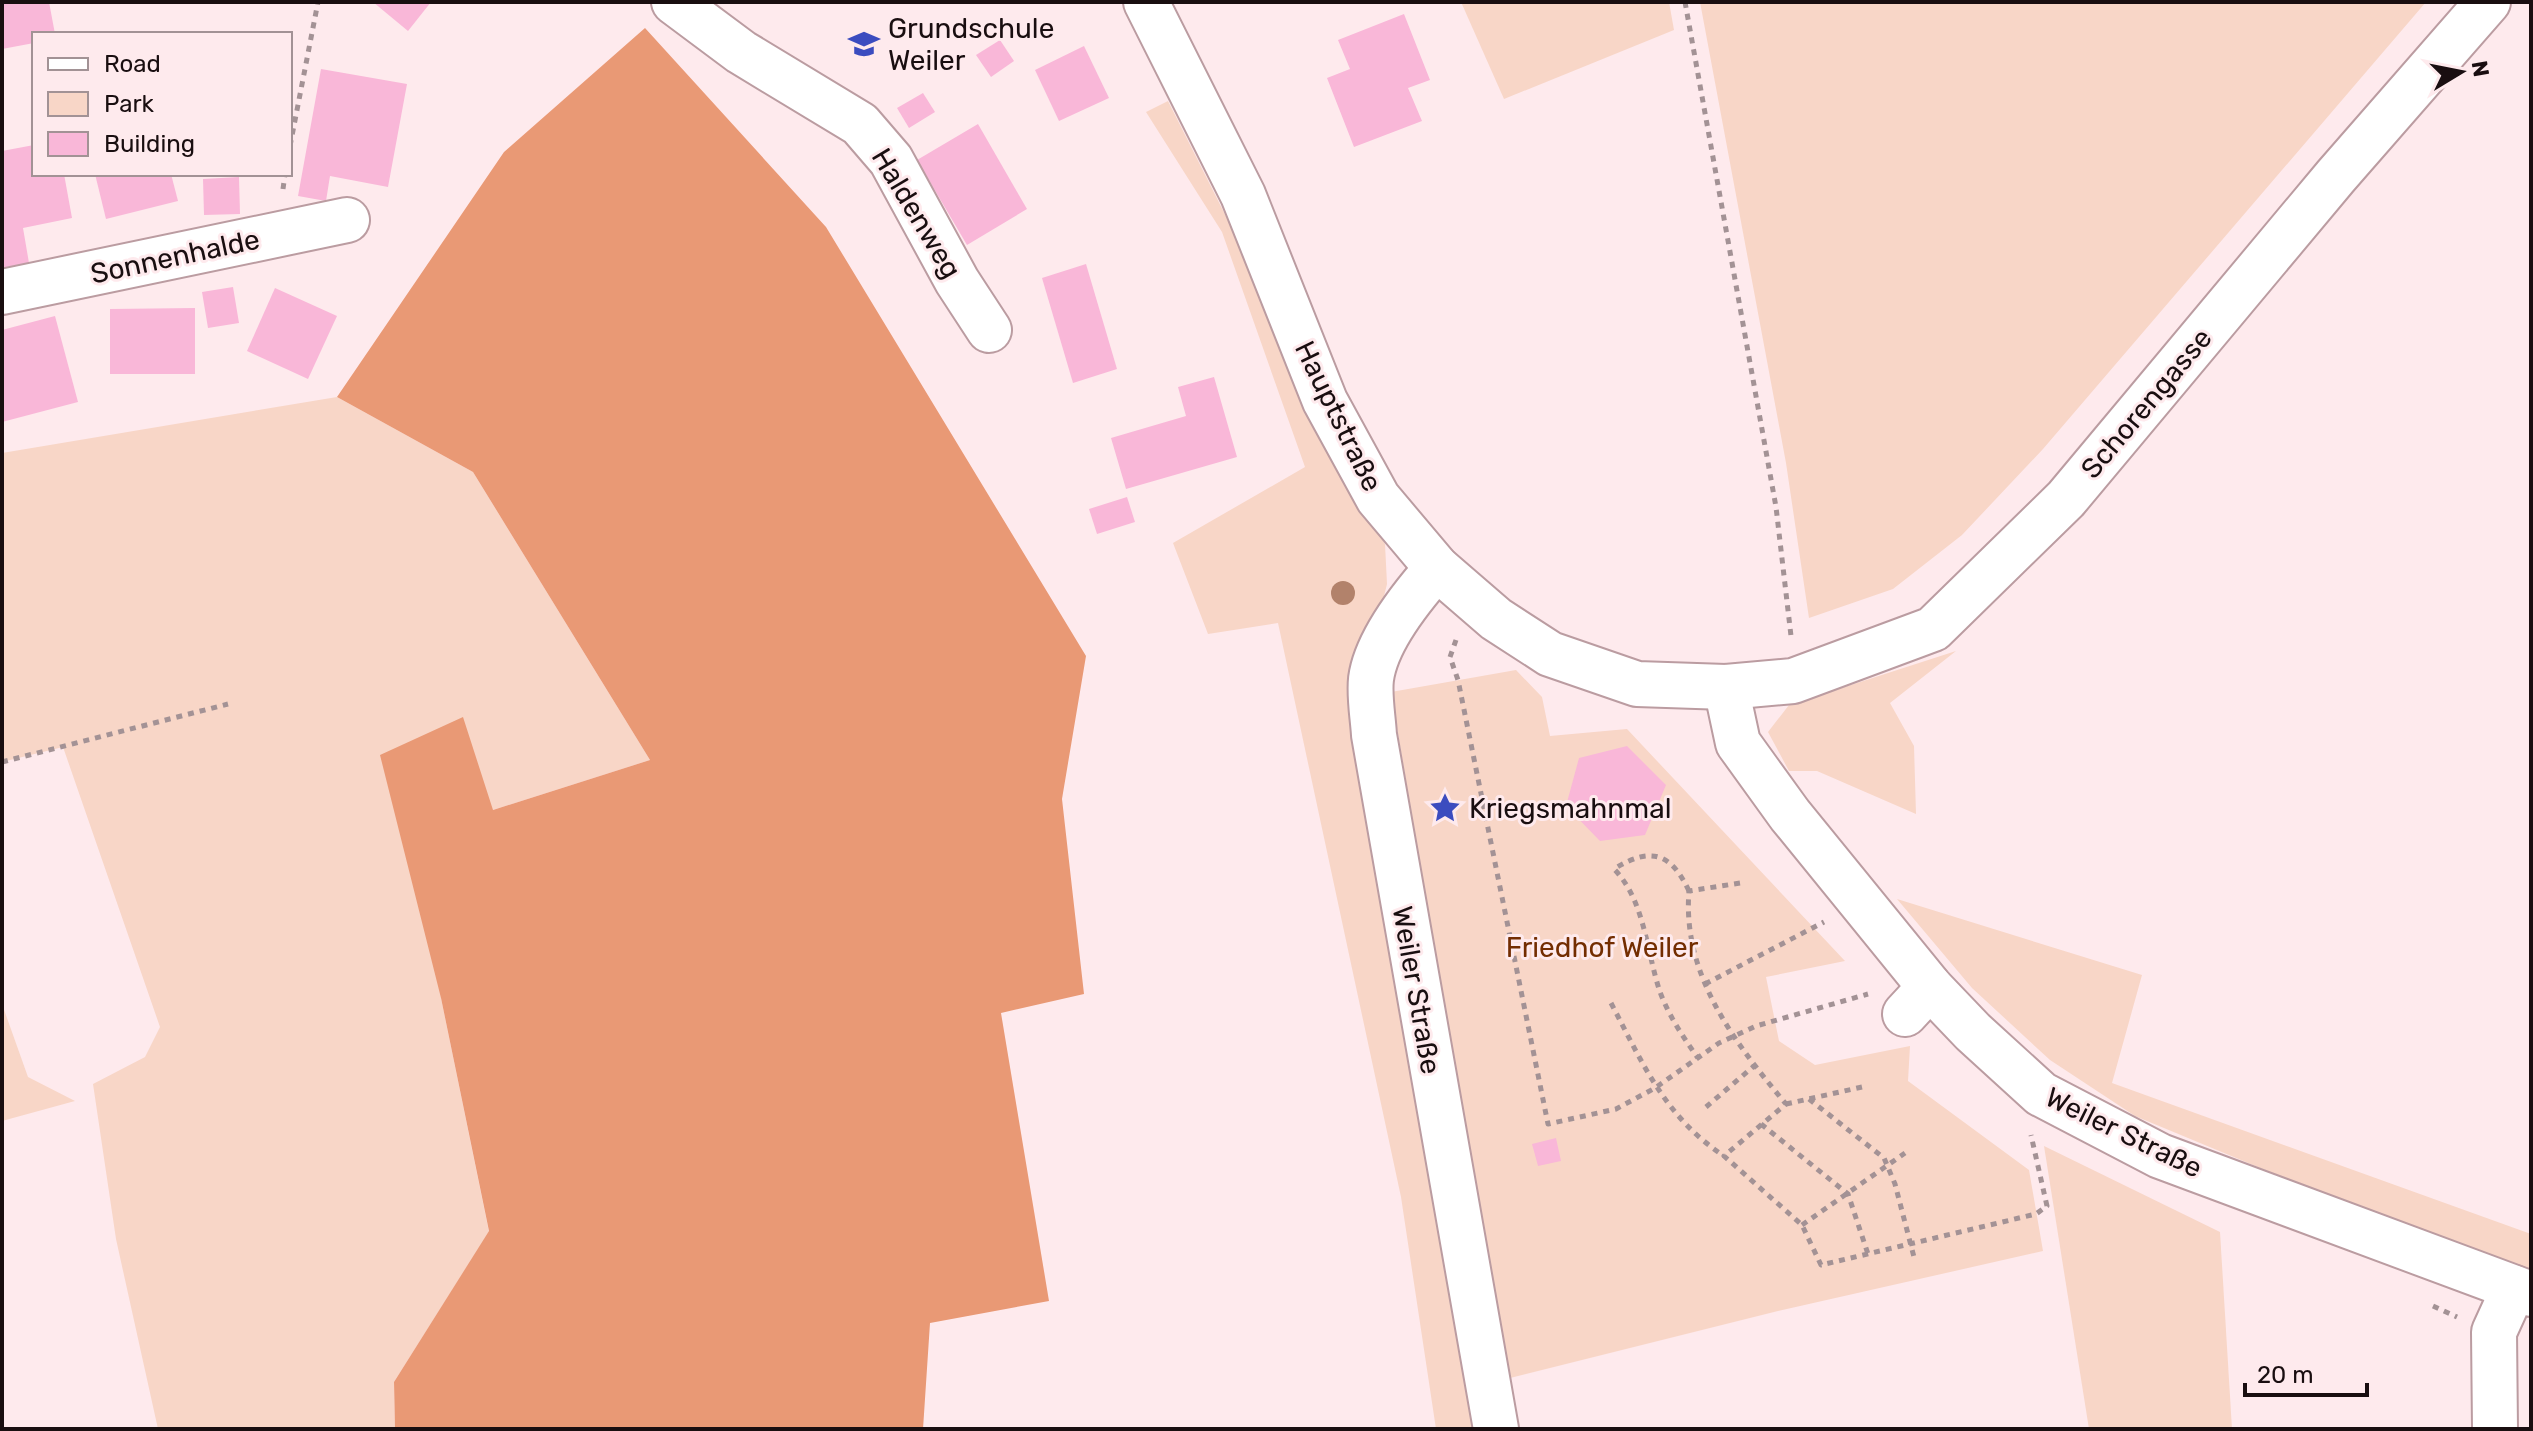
<svg xmlns="http://www.w3.org/2000/svg" width="2533" height="1431" font-family="Rubik,sans-serif">
<rect width="100%" height="100%" fill="#feeaed"/>
<g fill="#f8d6c7">
<polygon points="1461,2 1669,2 1674,30 1504,99"/>
<polygon points="1700,2 2426,2 2043,449 1962,535 1893,589 1809,618 1786,463"/>
<polygon points="1168,101 1261,286 1332,455 1385,544 1387,584 1356,710 1496,1429 1436,1429 1401,1197 1278,623 1208,634 1173,543 1305,467 1222,232 1146,112"/>
<polygon points="337,397 473,472 650,760 493,810 441,998 489,1232 394,1382 395,1429 158,1429 116,1239 93,1084 145,1057 160,1027 63,747 2,762 2,453"/>
<polygon points="1956,651 1890,703 1914,746 1916,814 1817,771 1789,771 1768,732 1789,705"/>
<polygon points="1516,670 1542,697 1550,736 1627,729 1845,961 1766,977 1779,1041 1815,1065 1910,1046 1908,1081 2029,1170 2043,1251 1778,1311 1506,1379 1391,692"/>
<polygon points="1897,899 2142,975 2112,1083 2531,1234 2531,1272 2337,1200 2135,1116 2050,1060 1972,988"/>
<polygon points="2,1004 28,1077 75,1101 2,1121"/>
<polygon points="2044,1146 2220,1232 2232,1429 2089,1429"/>
</g>
<polygon fill="#e99975" points="645,28 826,227 1086,656 1062,799 1084,994 1001,1013 1049,1301 930,1323 923,1429 395,1429 394,1382 489,1231 441,998 380,755 463,717 493,810 650,760 473,472 337,397 504,152"/>
<g fill="#f9b7d8">
<polygon points="2,2 49,2 55,34 34,34 34,43 2,49"/>
<polygon points="373,2 431,2 408,31"/>
<polygon points="1404,14 1430,80 1408,88 1422,121 1354,147 1327,78 1350,69 1338,40"/>
<polygon points="1000,40 1014,61 991,77 976,55"/>
<polygon points="1084,46 1109,98 1059,121 1035,70"/>
<polygon points="321,69 407,84 388,187 330,176 326,201 298,196"/>
<polygon points="923,93 935,112 909,128 897,108"/>
<polygon points="978,124 1027,209 967,245 917,160"/>
<polygon points="34,145 34,174 64,174 72,218 23,228 29,263 2,268 2,151"/>
<polygon points="95,174 171,174 178,201 106,219"/>
<polygon points="239,177 240,214 204,215 203,179"/>
<polygon points="1086,264 1117,369 1073,383 1042,278"/>
<polygon points="233,287 239,323 208,328 202,292"/>
<polygon points="275,288 337,316 308,379 247,351"/>
<polygon points="195,308 195,374 110,374 110,309"/>
<polygon points="55,316 78,402 2,422 2,330"/>
<polygon points="1214,377 1237,457 1126,489 1111,438 1186,416 1178,387"/>
<polygon points="1127,497 1135,522 1097,534 1089,509"/>
<polygon points="1627,746 1666,785 1645,835 1600,841 1566,806 1579,758"/>
<polygon points="1556,1138 1561,1161 1538,1166 1532,1144"/>
</g>
<g fill="none" stroke-linecap="round" stroke-linejoin="round">
<defs>
<g id="minor">
<polyline points="674,2 741,52 860,124 891,160 957,281 989,330"/>
<polyline points="1146,2 1243,195 1325,401 1378,498 1437,568 1496,619 1550,654 1637,684 1726,687 1793,681 1933,629 2066,499 2336,176 2488,2"/>
<polyline points="2,292 347,220"/>
<path d="M1437,568C1413,595 1376,641 1371,679C1369,697 1373,717 1374,735L1496,1429"/>
<polyline points="1726,687 1738,743 1790,815 1930,987 1973,1032 2041,1094 2160,1156 2531,1294"/>
<polyline points="1905,1014 1930,987"/>
<polyline points="2495,1429 2494,1332 2514,1288"/>
</g>
</defs>
<use href="#minor" stroke="#bb9ca1" stroke-width="48"/>
<g stroke="#a39295" stroke-width="5" stroke-dasharray="6 6" stroke-linecap="butt">
<polyline points="1685,2 1776,507 1791,636"/>
<polyline points="290,146 318,2"/>
<polyline points="283,189 285,174"/>
<polyline points="1456,640 1450,657 1458,680 1548,1124 1616,1109 1655,1088 1719,1043 1756,1026 1868,994"/>
<polyline points="2,762 228,704"/>
<path d="M1740,883L1689,891C1682,975 1735,1043 1786,1104L1724,1156L1802,1225L1821,1265L2036,1214L2047,1206L2031,1135"/>
<path d="M1689,891C1671,853 1651,846 1614,869C1645,901 1646,950 1660,992C1669,1016 1683,1037 1698,1058"/>
<polyline points="1705,984 1824,922"/>
<path d="M1611,1003C1643,1064 1665,1117 1724,1156"/>
<polyline points="1809,1099 1884,1158 1895,1184 1915,1261"/>
<polyline points="1786,1104 1862,1087"/>
<polyline points="1706,1107 1754,1066"/>
<polyline points="1761,1124 1848,1194 1868,1254"/>
<polyline points="1802,1225 1905,1153"/>
<polyline points="2433,1306 2457,1317"/>
</g>
<use href="#minor" stroke="#fff" stroke-width="44"/>
</g>
<circle fill="#b2826b" cx="1343" cy="593" r="12"/>
<defs>
<symbol id="school-bare" viewBox="-9 -9 18 18"><path d="M0-5L7-2L0 1L-7-2ZM-4 1L0 2.5L4 1V4Q0 6-4 4Z" fill="#3b4cbf" stroke="#feeaed" stroke-width="2.5" paint-order="stroke"/></symbol>
<symbol id="sight-bare" viewBox="-9 -9 18 18"><path d="M0-6L1.8-2.2L6-1.7L2.9 1.2L3.7 5.4L0 3.3L-3.7 5.4L-2.9 1.2L-6-1.7L-1.8-2.2Z" fill="#3b4cbf" stroke="#feeaed" stroke-width="2.5" paint-order="stroke"/></symbol>
</defs>
<g fill-rule="evenodd">
<use href="#school-bare" x="842" y="22" width="44" height="44"/>
<use href="#sight-bare" x="1423" y="786" width="44" height="44"/>
</g>
<g text-anchor="middle" stroke-width="6" stroke-linejoin="round" paint-order="stroke">
<g font-size="28" fill="#190e10" stroke="#feeaed" text-anchor="start">
<text x="888" y="38">Grundschule<tspan x="888" dy="32">Weiler</tspan></text>
<text x="1469" y="818">Kriegsmahnmal</text>
</g>
<g font-size="28" fill="#190e10" stroke="#feeaed">
<text transform="translate(917 213) rotate(59)" y="10">Haldenweg</text>
<text transform="translate(175 256) rotate(-12)" y="10">Sonnenhalde</text>
<text transform="translate(2146 403) rotate(-50)" y="10">Schorengasse</text>
<text transform="translate(1339 416) rotate(64)" y="10">Hauptstraße</text>
<text transform="translate(1417 990) rotate(80)" y="10">Weiler Straße</text>
<text transform="translate(2124 1132) rotate(26)" y="10">Weiler Straße</text>
</g>
<g font-size="28" fill="#732d01" stroke="#feeaed">
<text x="1602" y="957">Friedhof Weiler</text>
</g>
</g>
<rect width="2533" height="1431" fill="none" stroke="#190e10" stroke-width="8"/>
<rect x="32" y="32" width="260" height="144" fill="#feeaed" stroke="#a29295" stroke-width="2"/>
<rect x="48" y="58" width="40" height="12" fill="#ffffff" stroke="#a29295" stroke-width="2"/>
<text x="104" y="72" font-size="24" fill="#190e10">Road</text>
<rect x="48" y="92" width="40" height="24" fill="#f8d6c7" stroke="#a29295" stroke-width="2"/>
<text x="104" y="112" font-size="24" fill="#190e10">Park</text>
<rect x="48" y="132" width="40" height="24" fill="#f9b7d8" stroke="#a29295" stroke-width="2"/>
<text x="104" y="152" font-size="24" fill="#190e10">Building</text>
<g transform="translate(2461 72) rotate(80)" stroke="#feeaed" stroke-width="6" paint-order="stroke">
<path d="M0-6L14 30L0 20L-14 30Z" fill="#190e10"/>
<text y="-12" font-size="22" font-weight="bold" text-anchor="middle" fill="#190e10">N</text>
</g>
<path d="M2245 1383v12h122v-12" fill="none" stroke="#190e10" stroke-width="4"/>
<text x="2257" y="1383" font-size="24" fill="#190e10" stroke="#feeaed" stroke-width="6" paint-order="stroke">20 m</text>
</svg>
